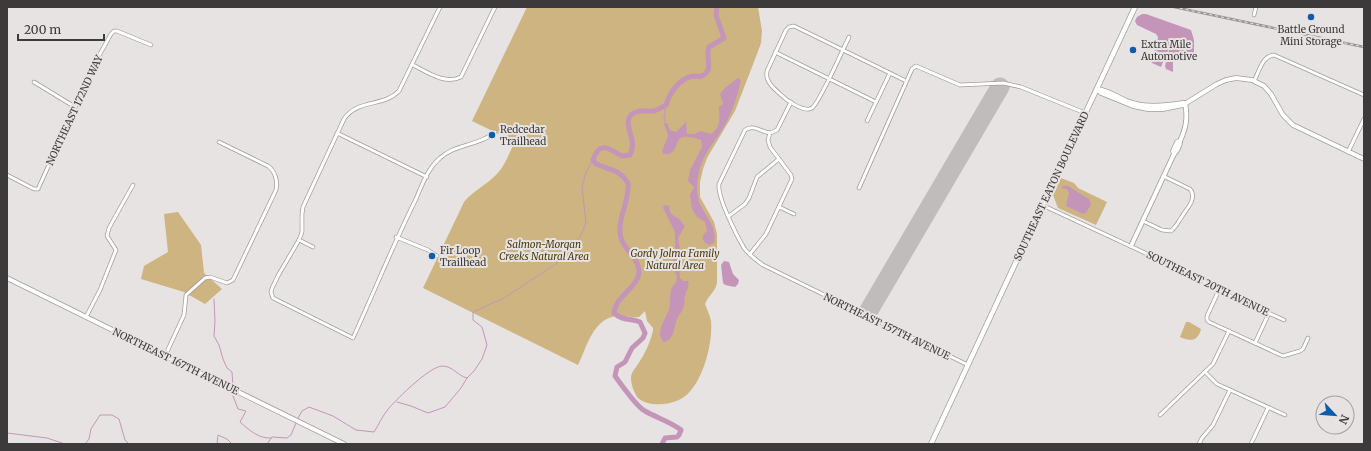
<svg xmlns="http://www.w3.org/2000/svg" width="1371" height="451" font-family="Merriweather,serif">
<rect width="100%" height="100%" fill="#e7e3e2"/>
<g fill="#cdb480">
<path d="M527,7H758L762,31L761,43L757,54L735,111L707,158L703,169L700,182V197L714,222L717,234V283C715,292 708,296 705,304C707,310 710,315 711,321C713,343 703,383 684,397C673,405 649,408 638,398C634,393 631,384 631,378C631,372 635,369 638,364C645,354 650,343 653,331V328L647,321L645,311L639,317C632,318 624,315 617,316C593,318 587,347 578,365L423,288L464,202C473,191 486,185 496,175C505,166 509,153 515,142L472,121Z"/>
<polygon points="1061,178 1074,183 1078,188 1107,202 1096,225 1058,208 1053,195"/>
<polygon points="178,212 201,245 204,273 222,289 205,304 184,292 141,279 144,266 168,252 164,214"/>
<path d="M1186,322H1189L1201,329C1198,341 1191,342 1180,337Z"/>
</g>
<g fill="#c595b9">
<polygon points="1142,14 1146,14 1191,30 1194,40 1194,59 1173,61 1173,72 1166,69 1165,66 1170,46 1161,67 1152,63 1150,60 1157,45 1158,37 1156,34 1137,25 1135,21 1137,17"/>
<path d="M738,78L741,80C738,95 733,109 726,123C715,143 702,153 698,177C697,185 696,194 699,201C704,216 718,226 714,243L709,245C701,241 701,236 707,231L705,222L697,217L692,209L690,195L694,187L688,181L690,170L702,147L701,140C665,127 686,156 663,154L662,151L668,136L664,123H667L670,130L676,132L686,122L687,134H694L701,131L711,134C722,127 719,118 719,107L723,104L720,94L726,87Z"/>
<polygon points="1062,186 1068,186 1089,199 1091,204 1086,213 1083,214 1066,206 1069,193 1067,189 1062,188"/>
<path d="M664,205L669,206C670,215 671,214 678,218C681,220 682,224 685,226L678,238L680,249L679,251H677L675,248V232L663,208Z"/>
<path d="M675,257L680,260L679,265L680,278L683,281H688C690,288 686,290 685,296C684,299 685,302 684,305C683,311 679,314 677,319C674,327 674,340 664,342C654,334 666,319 669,309C671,303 669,296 671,290C673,284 677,284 677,276C673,270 671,263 675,257Z"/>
<polygon points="724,261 729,262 733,274 739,280 738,284 735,287 725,285 723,283 721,265"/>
</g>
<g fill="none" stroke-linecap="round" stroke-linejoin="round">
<g stroke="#c595b9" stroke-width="1">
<polyline points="665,122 664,117 666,105"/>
<polyline points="214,299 215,321 214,336 219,345 223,359 227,368 232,372 233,387"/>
<path d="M233,390V396L238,409L246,411L240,422C249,430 259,439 271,438"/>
<polyline points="397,402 411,406 428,413 445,407 461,388 467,378"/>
<path d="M297,420L302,411L309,407L333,416L356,430L374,432C379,424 383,415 389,408C398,398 429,367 442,366C453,366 458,376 467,378L474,371L482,359L487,345L482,327L473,320V312L504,298L556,264L580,237L586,223L582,187L586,172L593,160"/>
<polyline points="7,433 47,438 65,444"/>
<polyline points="85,444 89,439 91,429 100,415 112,415 119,419 125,440 129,444"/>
<polyline points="217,444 218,435 227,439 232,444"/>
<polyline points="267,444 272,437 287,438 291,435 296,423"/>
</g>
<path stroke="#c595b9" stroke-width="5" d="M662,444L665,438L677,437L679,435L681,430C673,423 655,417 645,411C638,408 620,383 615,376L617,367L625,362L632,348L643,338L645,333L640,322C631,318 622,321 614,313C615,298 634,289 638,277C643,260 625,252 621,238C616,220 630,201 628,183C619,169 609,170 596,164L593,160C600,138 611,151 622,156L630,155C633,149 633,142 631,136C629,128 624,116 636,112C641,110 647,111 652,111C657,111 662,107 666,105C670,92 679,79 693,76C698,76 701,78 705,74C713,67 705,56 709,47L724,38L716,15L717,7"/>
<polyline stroke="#c0bcbc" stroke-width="19" points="868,312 1000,87"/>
<defs>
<g id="street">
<path d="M440,7L399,91C384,107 357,99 344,119L303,207L302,214V232L299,240L279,274L272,288L271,292L273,298L353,338C374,292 393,245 416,199C422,185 428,168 440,158C455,144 479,146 495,132"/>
<polyline points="1254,15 1256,7"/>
<path d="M849,37C844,47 819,104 812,108C804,113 786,100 780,94C773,87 765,82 767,71L786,30L789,27L794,26L839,48L847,52L904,80"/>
<polyline points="775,52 876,102"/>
<path d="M413,65C427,72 445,85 461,77L495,7"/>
<path d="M1254,81C1259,72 1262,56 1274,55L1364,95"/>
<polyline points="34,82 75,107"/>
<polyline points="867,121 890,73"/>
<polyline points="337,133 427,177"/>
<path d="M770,133C761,132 754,124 745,130L719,184C717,197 737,236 744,248C749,255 756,260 763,265L968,365"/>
<polyline points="770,133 777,130 791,102"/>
<polyline points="1348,152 1364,119"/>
<polyline points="7,175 34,189 38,189 95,63 111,34 114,31 117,31 151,45"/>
<polyline points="859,188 912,69 916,66 960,85 1003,83 1021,87 1085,113"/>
<polyline points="1042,205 1199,278 1215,289 1284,320"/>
<polyline points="779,207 794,214"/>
<polyline points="729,216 745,204 749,198 757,177 779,159"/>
<path d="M1143,221L1162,230L1171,231C1176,227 1178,222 1181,218C1186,209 1198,199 1190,189L1163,176"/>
<polyline points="396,237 428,250 437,256"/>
<polyline points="299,240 313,247"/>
<polyline points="750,254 766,234 792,179 791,175 770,147 768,140 770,133"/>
<polyline points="1219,290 1207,316 1207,320 1209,322 1283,356 1300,351 1303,349 1308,338"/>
<polyline points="86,317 100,290 116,250 107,236 109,228 133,185"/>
<polyline points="1255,343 1269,313"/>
<path d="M165,356L184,315L186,295L205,278L210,277L227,283L233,280L276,190C278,181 275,171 268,166L219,142"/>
<polyline points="1205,372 1217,384 1285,415"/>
<polyline points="1160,415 1213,364 1229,331"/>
<polyline points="1199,444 1202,438 1213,425 1230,390"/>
<polyline points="1251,444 1268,408"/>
</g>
<g id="secondary">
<polyline points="1097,89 1101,93 1133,106 1148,109 1163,109 1183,105 1217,84 1226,80 1236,78 1252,80 1264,86 1271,94 1283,115 1293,125 1364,159"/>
<path d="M1097,89C1108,90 1117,97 1127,101C1145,108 1163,106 1183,103"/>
<path d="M1174,154C1177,152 1180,145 1180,141C1186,128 1188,118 1185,103"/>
<polyline points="1131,246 1174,154 1173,151 1177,142 1180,141"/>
<polyline points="7,278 344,444"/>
</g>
<polyline id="primary" points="931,444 1135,7"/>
</defs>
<use href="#street" stroke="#a29e9d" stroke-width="4.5"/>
<use href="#secondary" stroke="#a29e9d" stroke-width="5.5"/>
<use href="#primary" stroke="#a29e9d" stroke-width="6"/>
<use href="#street" stroke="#fff" stroke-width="3"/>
<use href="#secondary" stroke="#fff" stroke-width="4"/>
<use href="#primary" stroke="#fff" stroke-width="4.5"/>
<defs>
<polyline id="rail" points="1174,7 1364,47"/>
</defs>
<use href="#rail" stroke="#989595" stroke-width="2.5"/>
<use href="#rail" stroke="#e7e3e2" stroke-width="1" stroke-dasharray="3" stroke-linecap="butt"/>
</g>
<g fill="#0c5dac" stroke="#e7e3e2" stroke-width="1.5">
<circle cx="1311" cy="17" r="4"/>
<circle cx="1133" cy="50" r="4"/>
<circle cx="492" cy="135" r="4"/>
<circle cx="432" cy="256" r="4"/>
</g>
<g text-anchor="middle" stroke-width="4" stroke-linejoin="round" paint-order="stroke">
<g font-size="10" fill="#3c3a3a" stroke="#e7e3e2" text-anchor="start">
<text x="1311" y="33" text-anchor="middle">Battle Ground<tspan x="1311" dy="12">Mini Storage</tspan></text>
<text x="1141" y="48">Extra Mile<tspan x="1141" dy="12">Automotive</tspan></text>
<text x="500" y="133">Redcedar<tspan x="500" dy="12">Trailhead</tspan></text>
<text x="440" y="254">Fir Loop<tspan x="440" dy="12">Trailhead</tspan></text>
</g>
<g font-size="10" fill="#3c3a3a" stroke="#e7e3e2">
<text transform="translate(74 110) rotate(-65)" y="4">NORTHEAST 172ND WAY</text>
<text transform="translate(1051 186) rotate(-65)" y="4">SOUTHEAST EATON BOULEVARD</text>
<text transform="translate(1208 283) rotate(26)" y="4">SOUTHEAST 20TH AVENUE</text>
<text transform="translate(887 326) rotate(26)" y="4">NORTHEAST 157TH AVENUE</text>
<text transform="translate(176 361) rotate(26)" y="4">NORTHEAST 167TH AVENUE</text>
</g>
<g font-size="10" font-style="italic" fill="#49380c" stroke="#e7e3e2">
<text x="544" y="248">Salmon-Morgan<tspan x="544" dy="12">Creeks Natural Area</tspan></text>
<text x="675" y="257">Gordy Jolma Family<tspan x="675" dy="12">Natural Area</tspan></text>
</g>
</g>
<rect width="1371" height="451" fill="none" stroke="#3c3a3a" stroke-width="16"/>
<g transform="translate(1335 415) rotate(116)"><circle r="19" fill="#e7e3e2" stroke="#a39f9f"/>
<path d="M0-3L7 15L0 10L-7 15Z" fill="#0c5dac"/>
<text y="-6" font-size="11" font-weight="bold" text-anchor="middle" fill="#3c3a3a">N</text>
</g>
<path d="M18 34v6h86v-6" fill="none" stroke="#3c3a3a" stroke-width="2"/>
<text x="24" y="34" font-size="12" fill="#3c3a3a" stroke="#e7e3e2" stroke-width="3" paint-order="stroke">200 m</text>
</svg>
